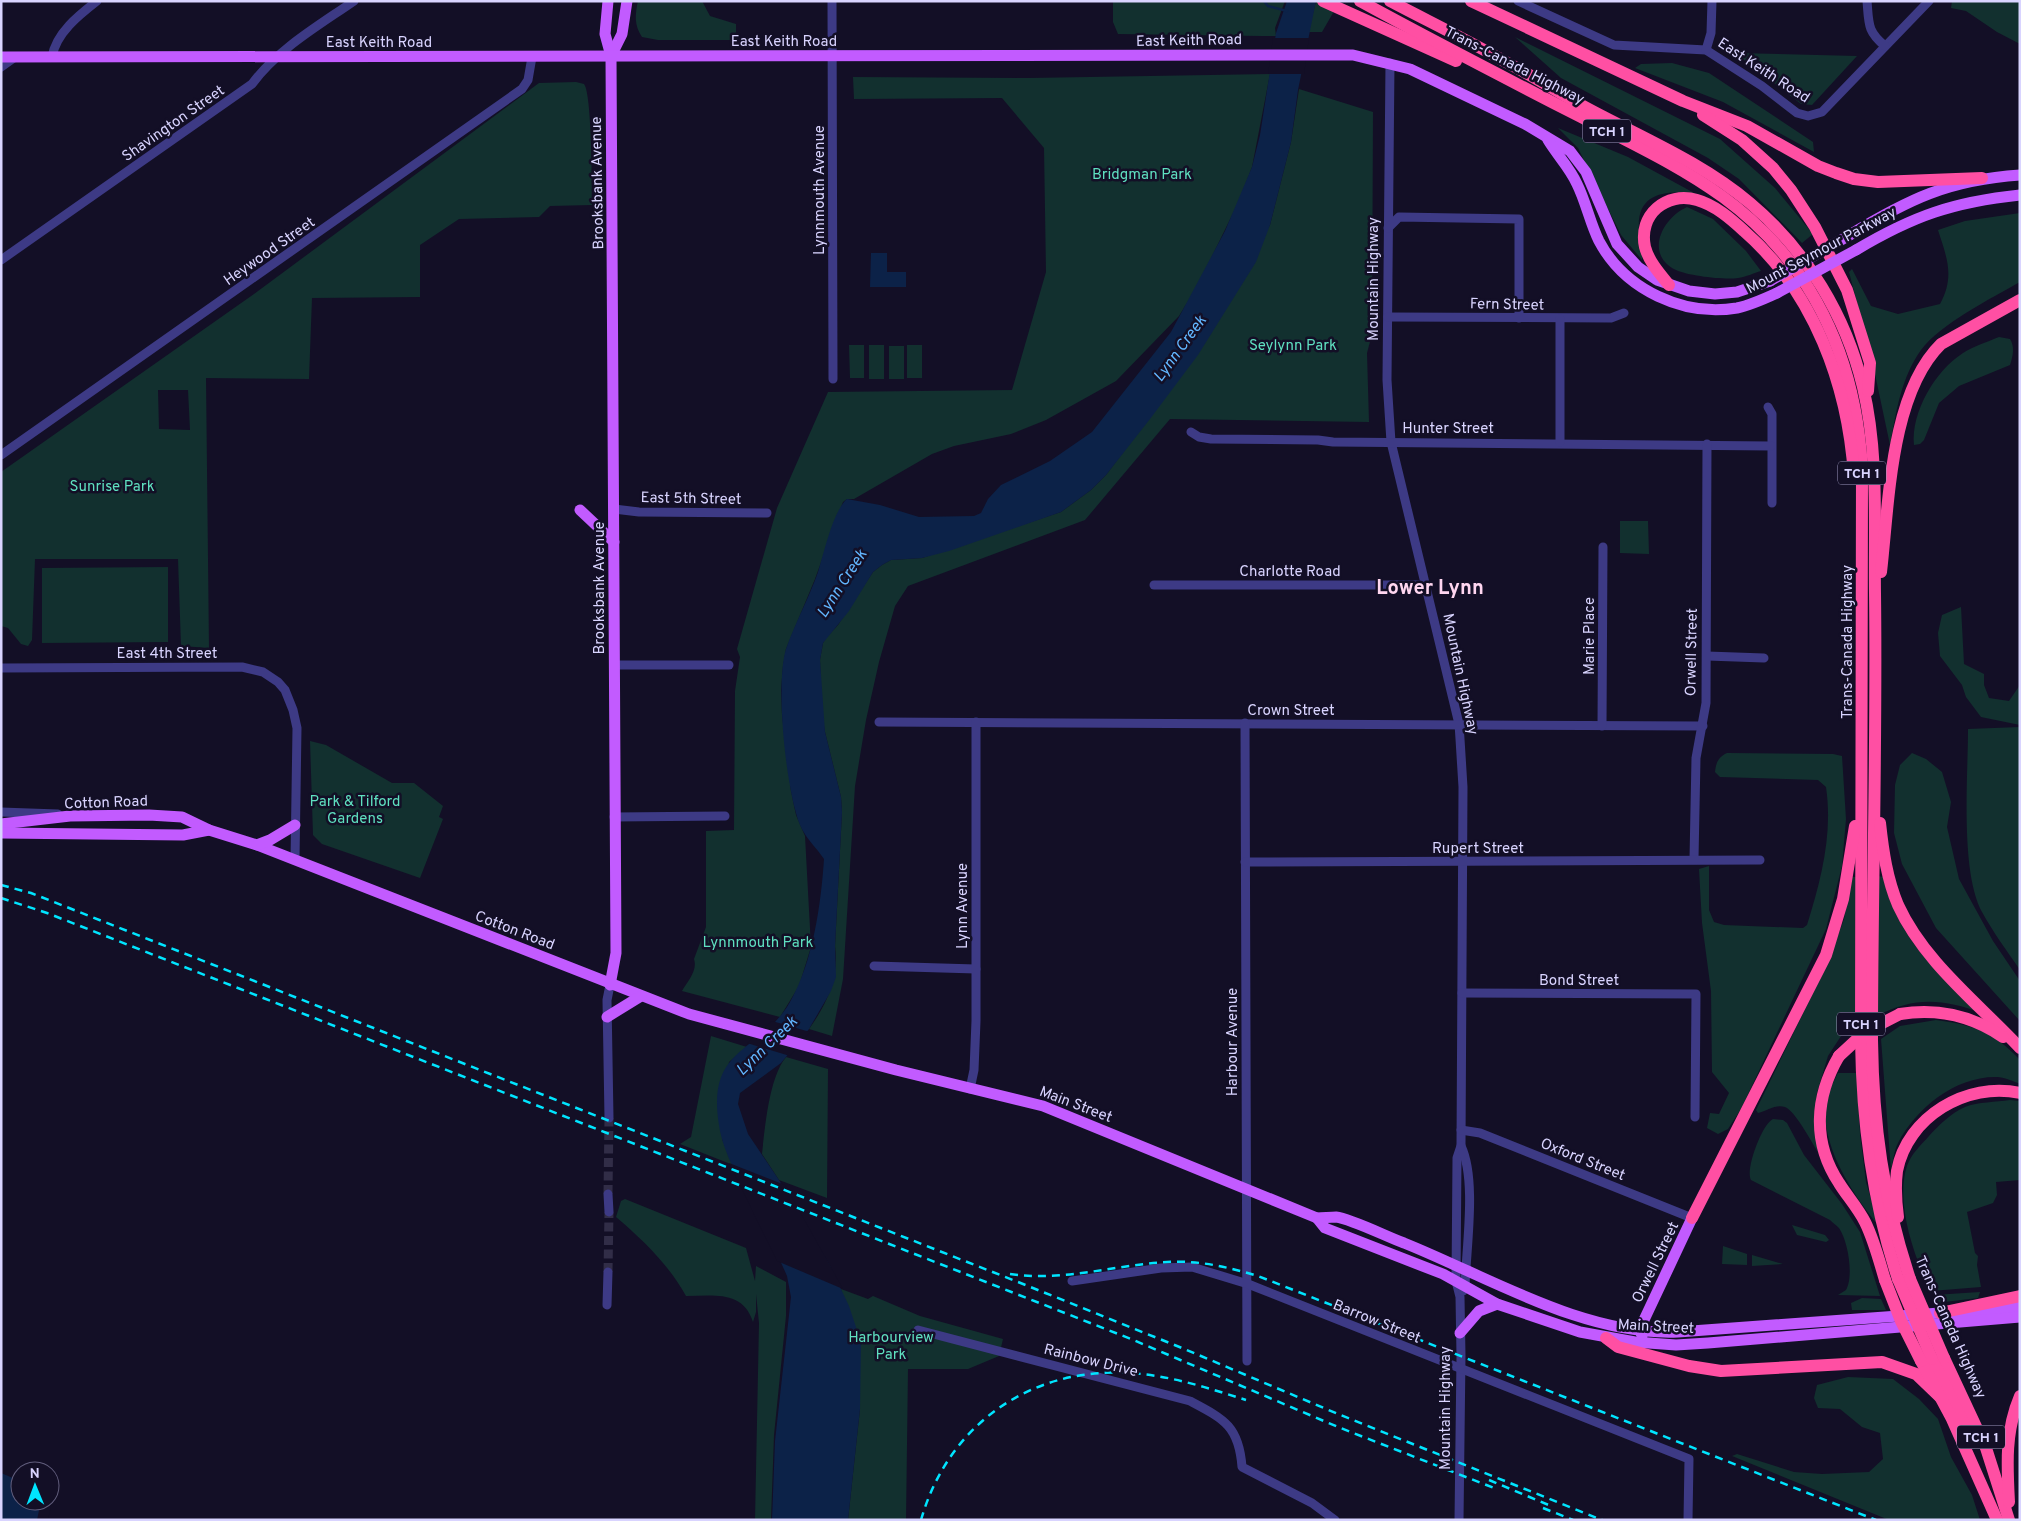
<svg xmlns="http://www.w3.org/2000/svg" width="2021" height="1521" font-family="Overpass,sans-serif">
<rect width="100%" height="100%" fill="#130f26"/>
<g fill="#12302f" fill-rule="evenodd">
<path d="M638,1H702L710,16L736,24V40H658L642,37C634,25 635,15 638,1Z"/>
<polygon points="1113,1 1285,1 1275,28 1276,36 1261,36 1118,34 1113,22"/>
<polygon points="1316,1 1332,1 1333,13 1322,32 1308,32"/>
<polygon points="1952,1 2020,1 2020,44 1997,32 1966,11 1951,8"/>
<polygon points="1515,37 1720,139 1775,188 1813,234 1802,243 1739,179 1708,158 1561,78"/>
<polygon points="1735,53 1857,56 1812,105 1801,104"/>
<polygon points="1672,63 1709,73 1813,142 1814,152 1723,102 1635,68 1641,64"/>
<path d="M1270,74L1252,167L1239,201L1198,285L1179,316L1116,381L1046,420L1011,434L954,446L932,454L854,499H847L843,502L815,579L786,649L783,666L781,690L782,715L791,791L796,815L805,836L811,947L799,986L780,1017L682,991C687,982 698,971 694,959L706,927V831L734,830L735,691L740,657L737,649L777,508L828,392L1012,390L1046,272L1044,148L1002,98L854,99L853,77L1029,78Z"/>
<path d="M576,82L584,84C592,94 592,187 592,205L550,206L539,217L459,219L420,245V297L312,298L309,379L206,378L209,648L181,646L178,559H35L32,640L28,646L21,644L8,628L1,626V472L254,294L539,83ZM158,390H188L190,430L159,429Z"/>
<path d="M1299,89L1373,112L1372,334L1367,353L1369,422L1170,419L1085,520L908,586L895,606L879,662L866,720L855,786L843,979L832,1036L809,1029C827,1004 839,978 835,946L842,812L841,797L825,732L822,713L820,660L823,643L826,638L838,625L873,572L882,565L891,560L922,558L1061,512L1091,490L1106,475L1166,395L1270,225L1291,142Z"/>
<path d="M1558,128L1628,157L1696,194C1667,190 1636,192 1639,230C1639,240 1644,250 1642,260L1621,235L1578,148Z"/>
<path d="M1687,207L1713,219L1746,251L1761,271C1754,273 1746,277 1738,278C1724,280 1689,276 1676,270C1644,255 1662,218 1687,207Z"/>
<path d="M2020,213V282C1992,298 1940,324 1921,350C1901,378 1896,412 1890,445L1872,360L1849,272L1852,269L1871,306L1898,314L1940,304C1955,277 1947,258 1938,230L1965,221Z"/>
<path d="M1999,337L2010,339C2015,347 2013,356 2010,365L1959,386L1939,403L1924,440L1920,444L1914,445C1911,412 1935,371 1963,353C1974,346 1987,342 1999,337Z"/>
<polygon points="849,345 864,345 864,378 850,378"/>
<rect x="869" y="345" width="15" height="34"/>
<rect x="907" y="345" width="15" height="33"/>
<rect x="889" y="346" width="15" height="33"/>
<polygon points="1620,521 1648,521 1649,554 1620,553"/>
<polygon points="168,567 168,642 42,643 42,568"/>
<polygon points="1961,607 1964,664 1984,674 1984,685 1989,698 2009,701 2020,685 2020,725 1981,717 1966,697 1962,685 1940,656 1938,633 1942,615"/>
<path d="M2020,727V970C2007,951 1993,932 1982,912C1960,871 1968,778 1968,729Z"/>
<polygon points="310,741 326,745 392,783 414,783 443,806 439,817 443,819 420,878 322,844 313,835"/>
<path d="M1727,753L1833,754L1842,756L1846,819L1842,866L1826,929L1741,1109L1728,1129L1718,1134L1707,1128L1710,1113L1719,1114L1729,1093L1712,1072L1711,991L1702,923L1699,869L1709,866V910L1714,922L1724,925L1803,928L1807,925C1821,880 1833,834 1826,787L1818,780L1720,777L1715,772C1716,763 1718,757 1727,753Z"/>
<polygon points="1912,753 1926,759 1942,772 1951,802 1947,827 1959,879 1993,941 2020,981 2020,1021 1936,928 1902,864 1894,833 1895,785 1900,765"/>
<path d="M1878,876L1883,877C1897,938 1937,973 1982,1013C1943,999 1915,996 1877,1016Z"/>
<path d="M1852,877H1858V1010L1828,1056L1817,1093L1814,1126L1822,1159C1815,1148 1795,1110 1785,1107C1775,1104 1767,1111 1758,1113L1756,1110L1829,960L1844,919Z"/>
<path d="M1936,1020C1973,1025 1993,1031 2020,1060V1084C2013,1081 2004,1077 1997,1077C1956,1076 1916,1108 1898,1143C1894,1151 1893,1161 1891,1170L1881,1039L1900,1026Z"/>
<polygon points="711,1036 747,1047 729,1062 722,1139 733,1165 680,1144 691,1137"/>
<path d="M786,1057L828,1069L827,1198L779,1180L762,1154C765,1127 769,1078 786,1057Z"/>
<path d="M1838,1073H1857L1860,1134L1866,1182L1879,1226C1853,1195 1817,1141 1827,1098C1829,1090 1834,1081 1838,1073Z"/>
<path d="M2010,1100L2020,1101V1180L1996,1182L1997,1195L1993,1203L1967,1212L1975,1253L1978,1256L1977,1265L1981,1287L1931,1291C1914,1258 1895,1202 1907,1166C1911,1154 1921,1145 1929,1136C1939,1125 1951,1113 1965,1107C1978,1102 1996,1102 2010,1100Z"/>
<path d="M1773,1119L1783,1120L1787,1123L1804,1155L1842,1204L1860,1232L1880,1296L1838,1295L1846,1290C1854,1276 1848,1241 1839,1228C1836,1225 1832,1222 1830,1220L1751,1180C1745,1170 1762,1124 1773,1119Z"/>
<path d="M625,1199L746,1248L755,1281L756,1266L786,1282V1316L774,1435L771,1520H755L759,1323L756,1294V1312L753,1322C743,1290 713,1296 686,1296C669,1265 643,1240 616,1217L621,1201Z"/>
<polygon points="1792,1225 1825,1235 1829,1240 1826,1242 1797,1235"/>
<polygon points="1723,1246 1747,1254 1747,1265 1722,1264"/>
<polygon points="1752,1255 1783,1264 1752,1266"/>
<polygon points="841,1289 868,1299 873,1296 920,1316 1003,1339 999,1356 968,1369 908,1369 906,1520 848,1520 860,1409"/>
<polygon points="1980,1292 1978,1298 1936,1303 1934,1295"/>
<polygon points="1862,1298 1881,1299 1886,1310 1852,1310 1851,1303"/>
<polygon points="1848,1377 1893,1379 1919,1399 1938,1419 1951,1457 1972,1495 1980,1520 1889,1520 1732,1456 1737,1454 1794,1472 1822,1474 1869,1472 1883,1459 1880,1433 1862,1427 1840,1409 1818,1408 1814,1398 1817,1385"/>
</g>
<g fill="#0c2248">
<path d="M1287,1H1316L1298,90L1291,142L1270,225L1256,262L1198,355L1150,419L1106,475L1091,490L1061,512L949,551L922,558L891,560L882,565L873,572L849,611L823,643L820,660L825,732L841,797L842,812L835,946L836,977L831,991L809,1029L781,1063L740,1093L738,1104L748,1134L779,1180L830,1266L849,1306L861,1342L860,1409L848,1520H772L775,1441L791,1297L787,1276C777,1253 766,1230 755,1208C741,1182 723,1154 719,1125C706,1045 760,1054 790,1002C813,962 821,904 824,859C816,847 806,839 800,825C786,791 775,684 786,649C795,623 809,598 818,572C824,553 833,511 847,499L880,505L919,517L974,516L981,513L988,499L1001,485L1050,461L1092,432L1171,332L1225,231L1252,167L1260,135L1276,33Z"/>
<polygon points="871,253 887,253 887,272 906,272 906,287 870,287"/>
<polygon points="1,1473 20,1481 20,1501 49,1501 45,1520 1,1520"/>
</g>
<g fill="#130f26">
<polygon points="1273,38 1309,38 1304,74 1268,74"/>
<polygon points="772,1021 810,1032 790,1056 747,1043"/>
<polygon points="729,1163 785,1185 843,1289 777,1261"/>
<polygon points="50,1495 53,1496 48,1520 37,1520 41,1501 50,1501"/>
</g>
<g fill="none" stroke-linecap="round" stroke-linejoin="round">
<polyline stroke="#0c2248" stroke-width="2.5" points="1264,1 1268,6 1287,11"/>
<g stroke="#312d47" stroke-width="9" stroke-dasharray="9 4.5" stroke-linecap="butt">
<polyline points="608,1194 609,1118"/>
<polyline points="608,1272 609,1212"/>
</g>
<g stroke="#3d3a85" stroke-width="9">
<polyline points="832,1 833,379"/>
<polyline points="1518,1 1614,45 1706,50 1762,86 1797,113 1808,116 1822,112 1929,1"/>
<path d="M1867,1C1869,24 1867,31 1885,46"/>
<polyline points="1706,50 1711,33 1712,1"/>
<path d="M52,57C56,33 79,15 97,1"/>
<polyline points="1390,63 1387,380 1391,442 1459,724 1460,739 1463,787 1461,1146 1457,1158 1456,1281 1460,1297 1461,1356 1459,1520"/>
<polyline points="1,67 15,57"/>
<polyline points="1388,228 1399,217 1519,219 1519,318"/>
<path d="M1,260L252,84C278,49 318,26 354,1"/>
<polyline points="1388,317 1611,318 1624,313"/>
<polyline points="1768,407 1772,414 1772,503"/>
<polyline points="1191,432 1199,437 1211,439 1318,440 1333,442 1771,446"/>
<polyline points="1560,442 1560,319"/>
<polyline points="1,455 522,89 528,80 532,57"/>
<polyline points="614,509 639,512 767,513"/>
<polyline points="1154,585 1425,585"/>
<polyline points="1707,656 1764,658"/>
<polyline points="614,665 729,665"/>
<polyline points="1,668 242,667 263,672 278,682 285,690 293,710 297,728 295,860"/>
<polyline points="879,722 1703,726"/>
<polyline points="1245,723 1247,1361"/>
<polyline points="1602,726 1603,547"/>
<polyline points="1,812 58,814"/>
<polyline points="614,817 725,816"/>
<polyline points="1694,859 1696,758 1706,703 1707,444"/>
<polyline points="1245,862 1760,860"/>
<polyline points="874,966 976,969"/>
<polyline points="1462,993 1696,994 1695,1117"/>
<polyline points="970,1089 974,1070 976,1021 976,722"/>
<polyline points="609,1118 607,1000 610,985"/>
<polyline points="1461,1130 1480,1133 1692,1218"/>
<path d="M1461,1146C1477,1180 1466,1248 1465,1287L1463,1291"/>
<polyline points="608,1194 609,1212"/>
<polyline points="1072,1281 1161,1268 1192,1267 1248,1284 1689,1459 1688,1520"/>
<polyline points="607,1305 608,1272"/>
<path d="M918,1330L1190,1401C1224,1419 1239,1426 1242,1467L1312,1503L1335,1520"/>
</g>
<g stroke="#c25bff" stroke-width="11">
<polyline points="608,1 605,34 611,56 616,953 610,985"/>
<polyline points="611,56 622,34 627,1"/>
<polyline points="1,57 1353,55 1410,69 1525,124 1570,151 1586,172 1617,244 1638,267 1657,280 1689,291 1715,294 1737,292 1770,281"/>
<path d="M1548,140C1557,155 1570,168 1577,184C1586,202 1590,223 1599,241C1625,290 1684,317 1737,308C1751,305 1764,299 1777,293"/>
<path d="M1848,236C1909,199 1948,180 2020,175"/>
<path d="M1856,250C1913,216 1953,202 2020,195"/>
<polyline points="580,510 614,542"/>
<path d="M1,824L70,816L149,815L182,817L209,830L257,845L689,1014L896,1070L1043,1106L1317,1218C1323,1218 1330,1217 1336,1217C1352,1219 1387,1237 1404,1243C1489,1277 1584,1336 1678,1332L1940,1313L1954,1314L2020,1307"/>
<polyline points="1,833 183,835 209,830"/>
<polyline points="257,845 270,840 295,825"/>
<polyline points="607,1017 641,996"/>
<polyline points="1317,1218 1325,1228 1443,1274 1497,1304 1580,1332 1635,1342 1676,1345 1708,1343 2020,1317"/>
<polyline points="1460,1333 1479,1311 1497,1304"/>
<polyline points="1642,1336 1640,1330 1644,1320 1692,1218"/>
</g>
<g stroke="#ff4fa3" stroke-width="12">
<polyline points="1323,1 1456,61"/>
<path d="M1360,1C1433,41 1507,79 1581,117C1629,142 1679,165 1723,197C1813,263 1855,357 1862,467L1861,1040C1862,1122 1872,1200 1898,1279"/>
<path d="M1390,1C1428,21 1467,40 1504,61C1531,75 1556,91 1583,106C1640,137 1700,161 1750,203C1807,251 1846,316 1863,387C1879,454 1874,526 1875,593C1877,742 1872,891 1872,1040C1873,1124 1883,1198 1910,1279"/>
<polyline points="1471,1 1683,101 1747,126 1818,166 1836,173 1854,179 1878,182 1982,178"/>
<polyline points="1703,115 1742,140 1773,168 1791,190 1815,227 1847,290 1870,363 1868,391"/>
<path d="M1669,285C1660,274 1649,262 1645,247C1638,215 1666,191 1697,200C1715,205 1731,219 1744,231C1814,292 1848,385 1854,476"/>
<path d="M1881,572C1889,504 1890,394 1941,344L2020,300"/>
<path d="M1880,823C1883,851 1887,879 1898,905C1924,962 1978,1003 2020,1048"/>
<path d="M1900,1014C1938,1008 1971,1015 2003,1037"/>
<path d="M1839,1056C1815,1097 1812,1142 1839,1183C1847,1196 1858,1208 1865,1222C1874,1240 1879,1260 1885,1280"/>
<path d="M1898,1217C1896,1202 1895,1186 1897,1171C1907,1117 1967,1081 2020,1093"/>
<polyline points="1692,1218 1826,955 1843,899 1855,826"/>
<polyline points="1940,1313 2020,1296"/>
<polyline points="1606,1338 1618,1347 1689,1366 1721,1371 1882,1362 1916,1374 1941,1398"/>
<polyline points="1944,1358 1986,1448 2009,1520"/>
<polyline points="1932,1359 1964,1424"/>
<polyline points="1921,1361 1952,1419 1997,1520"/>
<path d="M2009,1502C2007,1465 2005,1431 2020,1396"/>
</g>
<g stroke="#00e5ff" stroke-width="2.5" stroke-dasharray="8 6" stroke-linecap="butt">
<polyline points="1,885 31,893 1018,1282 1182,1348 1338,1414 1602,1520"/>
<polyline points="1,898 47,913 1131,1339 1338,1427 1494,1488"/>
<path d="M1010,1274C1064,1282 1113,1265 1167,1262C1198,1260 1228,1267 1258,1276L1876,1520"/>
<polyline points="1489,1480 1551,1506"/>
<polyline points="1543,1508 1573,1520"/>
<path d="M921,1520C948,1425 1030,1367 1129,1373C1169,1375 1208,1388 1246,1400"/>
</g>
<g stroke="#c25bff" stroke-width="11">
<polyline points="1770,281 1848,236"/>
<polyline points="1777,293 1856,250"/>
</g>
<g stroke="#ff4fa3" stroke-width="12">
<polyline points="1839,1056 1865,1032 1900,1014"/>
<polyline points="1898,1279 1932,1359"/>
<polyline points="1910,1279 1944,1358"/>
<polyline points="1885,1280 1901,1321 1921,1361"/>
</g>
</g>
<g text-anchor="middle" stroke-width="5" stroke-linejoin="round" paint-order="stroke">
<g fill="#130f26" stroke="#9e99be" stroke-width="1">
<rect x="1583" y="119.5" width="48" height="23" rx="4"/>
<rect x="1838" y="461.5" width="48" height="23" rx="4"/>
<rect x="1837" y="1012.5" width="48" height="23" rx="4"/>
<rect x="1957" y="1425.5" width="48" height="23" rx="4"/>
</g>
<g font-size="14" font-weight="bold" fill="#d9d4ff">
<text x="1607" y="136">TCH 1</text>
<text x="1862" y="478">TCH 1</text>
<text x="1861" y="1029">TCH 1</text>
<text x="1981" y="1442">TCH 1</text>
</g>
<g font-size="15" fill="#d9d4ff" stroke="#130f26">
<text transform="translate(1189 40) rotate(-1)" y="5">East Keith Road</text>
<text x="784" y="46">East Keith Road</text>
<text x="379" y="47">East Keith Road</text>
<text transform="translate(1515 65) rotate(27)" y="5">Trans-Canada Highway</text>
<text transform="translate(1764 70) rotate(33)" y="5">East Keith Road</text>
<text transform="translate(173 123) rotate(-35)" y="5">Shavington Street</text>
<text transform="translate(597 183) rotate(-91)" y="5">Brooksbank Avenue</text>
<text transform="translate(819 190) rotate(-90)" y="5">Lynnmouth Avenue</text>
<text transform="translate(1821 250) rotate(-28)" y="5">Mount Seymour Parkway</text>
<text transform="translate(269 251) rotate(-35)" y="5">Heywood Street</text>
<text transform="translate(1373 279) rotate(-90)" y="5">Mountain Highway</text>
<text transform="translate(1507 304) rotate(1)" y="5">Fern Street</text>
<text x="1448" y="433">Hunter Street</text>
<text transform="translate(691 498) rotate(1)" y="5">East 5th Street</text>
<text x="1290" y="576">Charlotte Road</text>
<text transform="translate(599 588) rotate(-90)" y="5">Brooksbank Avenue</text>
<text transform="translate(1589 636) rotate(-90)" y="5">Marie Place</text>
<text transform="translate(1847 642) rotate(-90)" y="5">Trans-Canada Highway</text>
<text transform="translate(1691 652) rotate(-89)" y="5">Orwell Street</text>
<text x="167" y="658">East 4th Street</text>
<text transform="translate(1461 674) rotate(78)" y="5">Mountain Highway</text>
<text x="1291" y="715">Crown Street</text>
<text transform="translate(106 802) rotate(-2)" y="5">Cotton Road</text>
<text x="1478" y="853">Rupert Street</text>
<text transform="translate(962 906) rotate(-90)" y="5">Lynn Avenue</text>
<text transform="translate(515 930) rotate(21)" y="5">Cotton Road</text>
<text x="1579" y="985">Bond Street</text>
<text transform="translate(1232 1042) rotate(-90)" y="5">Harbour Avenue</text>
<text transform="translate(1076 1104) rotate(21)" y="5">Main Street</text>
<text transform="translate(1583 1159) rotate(22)" y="5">Oxford Street</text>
<text transform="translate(1655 1262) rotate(-64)" y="5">Orwell Street</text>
<text transform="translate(1377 1321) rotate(22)" y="5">Barrow Street</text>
<text transform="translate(1656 1326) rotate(3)" y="5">Main Street</text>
<text transform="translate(1951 1327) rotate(66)" y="5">Trans-Canada Highway</text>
<text transform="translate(1091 1360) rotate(14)" y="5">Rainbow Drive</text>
<text transform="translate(1445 1408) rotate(-90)" y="5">Mountain Highway</text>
</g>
<g font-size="15" fill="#5fe0c0" stroke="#130f26">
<text x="1142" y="179">Bridgman Park</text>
<text x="1293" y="350">Seylynn Park</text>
<text x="112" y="491">Sunrise Park</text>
<text x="355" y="806">Park &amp; Tilford<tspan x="355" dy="17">Gardens</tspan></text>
<text x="758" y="947">Lynnmouth Park</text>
<text x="891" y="1342">Harbourview<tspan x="891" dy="17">Park</tspan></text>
</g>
<g font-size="16" font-style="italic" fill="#62b6ff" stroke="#130f26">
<text transform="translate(1179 348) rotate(-54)" y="6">Lynn Creek</text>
<text transform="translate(841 583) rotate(-57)" y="6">Lynn Creek</text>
<text transform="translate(766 1045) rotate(-44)" y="6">Lynn Creek</text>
</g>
<g font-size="20" font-weight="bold" fill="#ffd6f0" stroke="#130f26">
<text x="1430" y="594">Lower Lynn</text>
</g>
</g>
<rect width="2021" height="1521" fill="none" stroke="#d9d4ff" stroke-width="5"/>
<g transform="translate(35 1486) rotate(359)"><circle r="24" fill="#130f26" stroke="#625e7d"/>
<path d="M0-4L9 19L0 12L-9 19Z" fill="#00e5ff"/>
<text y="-8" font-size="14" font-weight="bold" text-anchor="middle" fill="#d9d4ff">N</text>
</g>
</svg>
